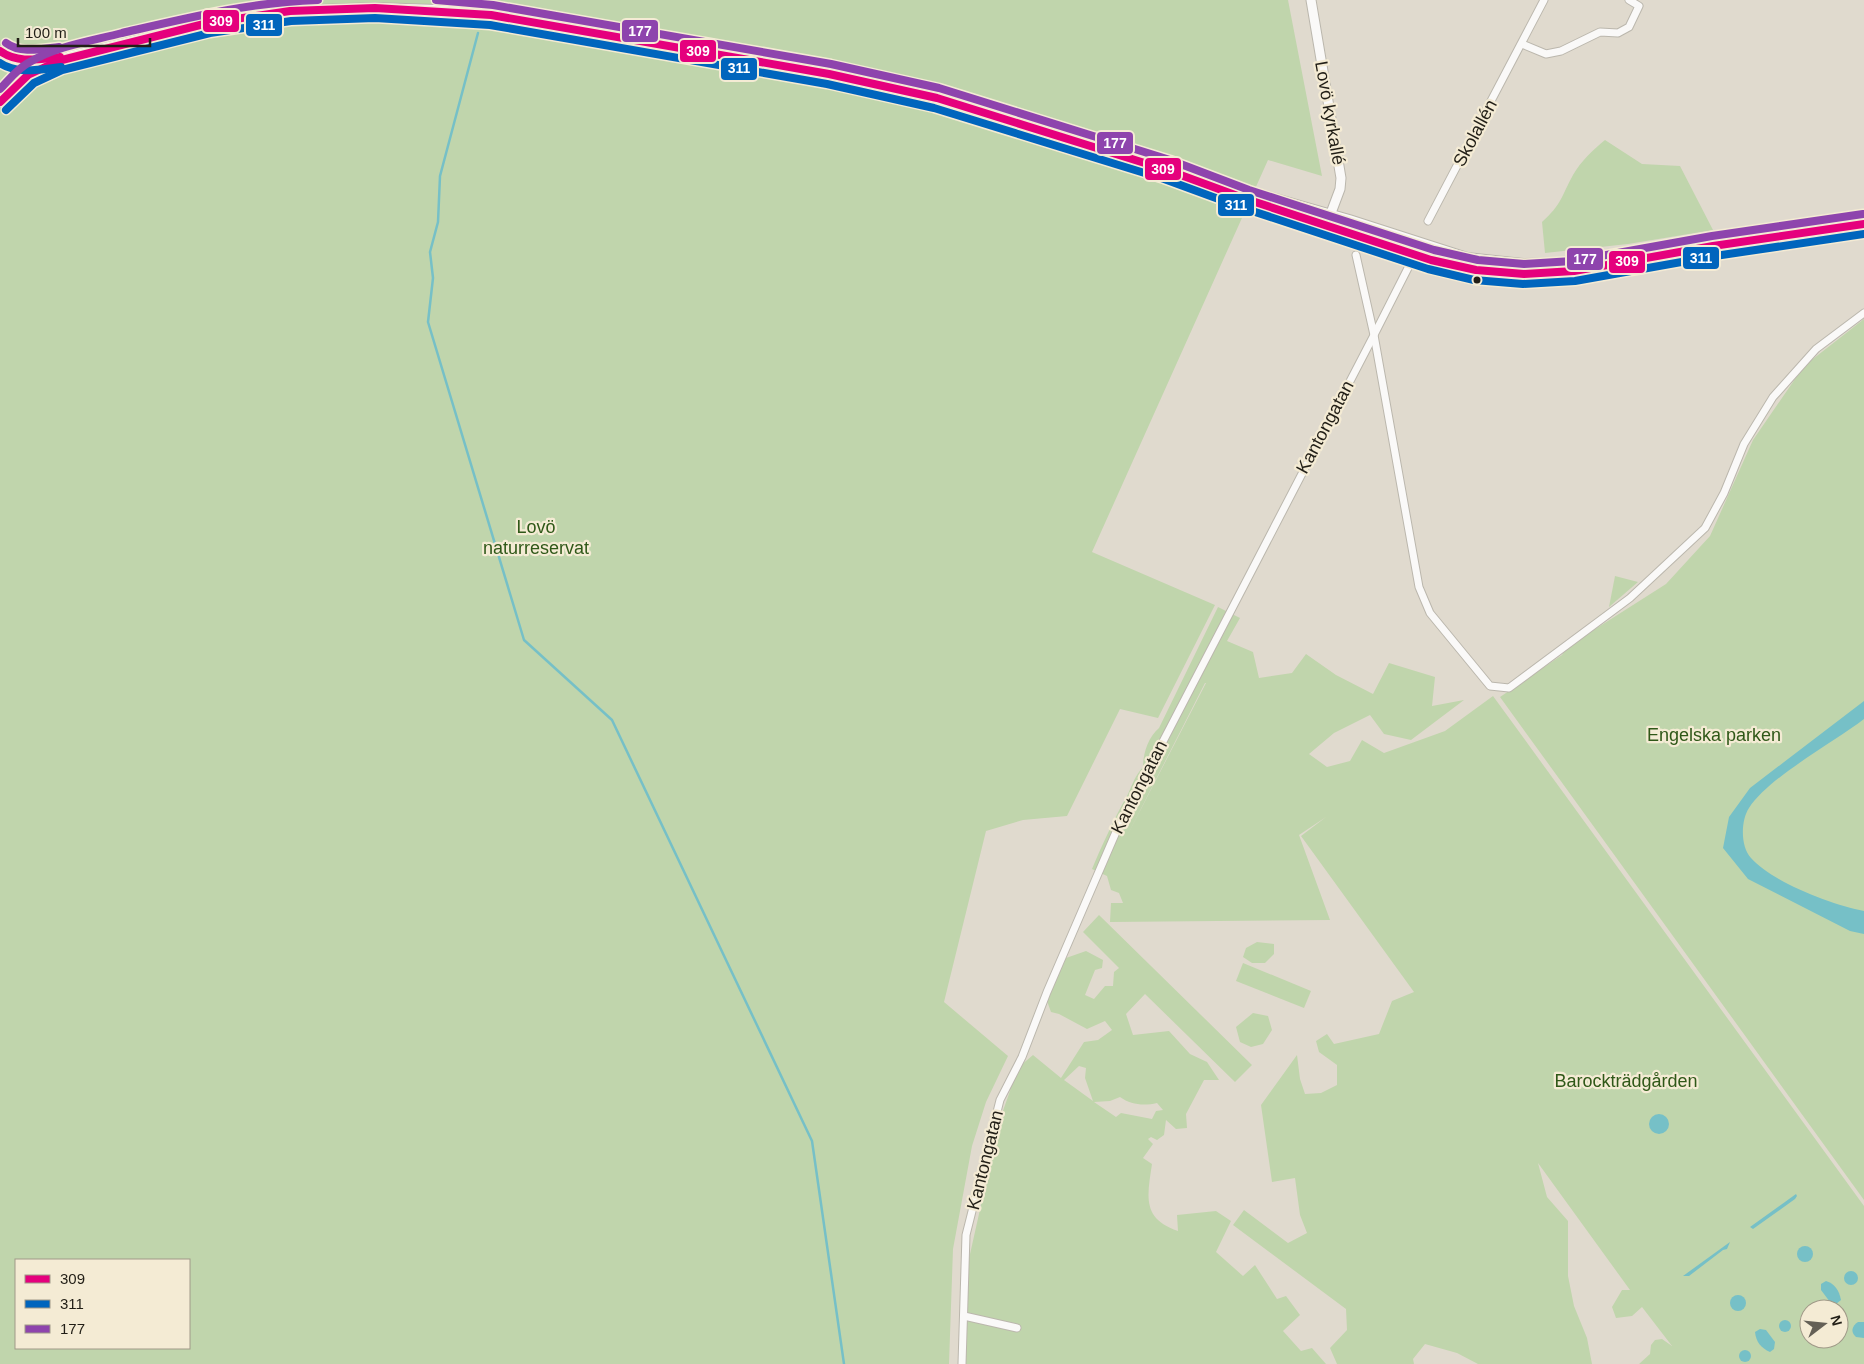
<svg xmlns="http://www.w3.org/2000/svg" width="1864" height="1364" font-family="Helvetica,sans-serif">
<rect width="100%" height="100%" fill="#e0dace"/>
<g fill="#c0d5ac" fill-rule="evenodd">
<path d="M0,0H1288L1322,176L1268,160L1092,552L1215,605L1158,718L1120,709L1067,816L1023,820L986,831L944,1002L1008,1056L986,1102L972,1146L953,1249L949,1364H0ZM16,1260H189V1348H16Z"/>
<path d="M1605,140L1642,164L1680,166L1713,230L1628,244L1545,253L1542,222C1562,204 1561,197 1573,175C1581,161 1593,150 1605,140Z"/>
<polygon points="1864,319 1864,1200 1500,697 1562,655 1567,647 1666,584 1710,536 1753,440 1804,366"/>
<polygon points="1615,576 1638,582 1609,607"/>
<path d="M1218,607L1240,618L1227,641L1253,652L1259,678L1292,673L1306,654L1336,675L1373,694L1389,663L1435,677L1432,706L1464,700L1411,740L1384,734L1370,715L1334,733L1309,754L1327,767L1350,761L1362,740L1384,753L1445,731L1493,696L1864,1206V1364H1639L1650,1354L1651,1345L1655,1340L1662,1339L1672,1346L1642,1307L1632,1316L1616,1318L1612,1307L1622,1290H1630L1538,1163L1547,1197L1568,1221V1276L1574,1306L1587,1338L1592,1364H1478L1457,1353L1425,1344L1413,1359L1414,1364H1337L1330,1348L1347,1330L1346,1309L1233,1225L1244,1210L1288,1243L1307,1233L1300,1215L1295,1178L1272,1182L1261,1105L1297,1055L1300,1079L1305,1094L1321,1093L1337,1085V1065L1319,1052L1316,1041L1327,1034L1334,1044L1379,1034L1392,1001L1414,992L1301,836L1326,817L1299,835L1330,920L1110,922L1111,903H1123L1119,893L1111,890L1107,876L1092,869C1103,843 1114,819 1128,794C1133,783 1135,776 1143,767C1143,754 1148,737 1159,728ZM1205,683H1206L1125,840ZM1809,1309H1839V1339H1809Z"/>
<path d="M1099,915L1252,1065L1235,1082L1145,994L1126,1014L1133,1035L1169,1031L1190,1054L1207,1062L1219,1080H1204L1186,1114L1187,1128L1176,1129L1166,1120L1164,1135L1157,1140L1151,1137L1148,1139L1153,1144L1143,1158L1152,1164C1147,1197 1142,1219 1178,1231L1177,1215L1216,1211L1231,1221L1216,1252L1243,1276L1255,1265L1277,1299L1286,1296L1300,1315L1283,1331L1301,1351L1312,1348L1326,1364H965L968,1263L981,1205L988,1153L1010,1091L1013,1072L1033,1055L1061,1078L1084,1042L1098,1040L1112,1030L1105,1021L1087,1029L1059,1014L1051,1012L1047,1001L1066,958L1086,951L1103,960L1102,968L1095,970L1085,995L1094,999L1105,986H1113L1114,972L1119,968L1083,932ZM1079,1066L1086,1068L1085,1078L1093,1101L1064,1080ZM1120,1097C1131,1105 1144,1106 1157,1103L1163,1110L1156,1111L1152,1119L1121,1113L1116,1117L1094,1102L1110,1101Z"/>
<polygon points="1257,942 1274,944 1274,954 1265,963 1252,963 1243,957 1246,948"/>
<polygon points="1243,963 1311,991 1304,1008 1236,981"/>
<polygon points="1253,1013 1268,1016 1272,1030 1263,1044 1251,1047 1240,1042 1236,1027"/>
</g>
<g fill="#76c0c7">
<path d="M1864,701V719C1833,743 1769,777 1749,808C1741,820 1740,846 1751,858C1772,882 1832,905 1864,911V934L1850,931L1748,879L1723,848L1729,817L1750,788Z"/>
<circle cx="1659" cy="1124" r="10"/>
<polygon points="1796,1194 1797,1196 1795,1199 1753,1229 1750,1227"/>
<polygon points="1730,1242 1727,1249 1723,1250 1689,1276 1683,1276"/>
<circle cx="1805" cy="1254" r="8"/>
<circle cx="1851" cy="1278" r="7"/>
<path d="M1826,1281C1835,1284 1839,1290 1841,1300L1836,1304L1830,1302L1821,1290V1284Z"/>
<circle cx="1738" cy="1303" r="8"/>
<circle cx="1785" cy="1326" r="6"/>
<path d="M1858,1322H1864V1338L1856,1337C1850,1332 1852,1326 1858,1322Z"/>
<path d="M1760,1329L1766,1330L1775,1342L1774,1349L1770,1352C1761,1348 1756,1342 1755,1332Z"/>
<circle cx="1745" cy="1356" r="6"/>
</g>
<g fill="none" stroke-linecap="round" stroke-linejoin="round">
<polyline stroke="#76c0c7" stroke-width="2.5" points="478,33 440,176 438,222 430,252 433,278 428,322 524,640 612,720 812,1141 844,1364"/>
<defs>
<g id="minor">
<polyline points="1522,44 1546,54 1561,51 1600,32 1618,33 1629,27 1639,6 1629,0"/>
<polyline points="1428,221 1544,0"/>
<polyline points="1356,255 1374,335 1419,587 1430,613 1490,686 1509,688 1630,598 1705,528 1724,493 1744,444 1773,397 1816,349 1864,313"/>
<polyline points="964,1316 1017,1328"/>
<polyline points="962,1364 966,1235 1000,1100 1022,1057 1047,992 1116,832 1374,335 1408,268 1418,243"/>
</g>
<polyline id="tertiary" points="1311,0 1341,178 1340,189 1328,221"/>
<g id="secondary">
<polyline points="0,51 10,58 56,57"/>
<polyline points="10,58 15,77 14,88"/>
<path d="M0,102C10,96 14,86 23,79C36,68 54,62 71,56L208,23L290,11L375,8L436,10L491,15L829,74L937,98L1167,170L1246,199L1327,224L1431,260L1476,270L1524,274L1574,271L1713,246L1864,224"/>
<polyline points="1212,181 1349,220 1467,258 1523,264 1593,263"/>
</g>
</defs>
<use href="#minor" stroke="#bbb7ad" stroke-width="9"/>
<use href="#tertiary" stroke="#bbb7ad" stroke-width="11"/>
<use href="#secondary" stroke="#bbb7ad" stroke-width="12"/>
<use href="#minor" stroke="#faf9f8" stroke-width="7"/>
<use href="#tertiary" stroke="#faf9f8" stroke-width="9"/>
<use href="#secondary" stroke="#faf9f8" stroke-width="10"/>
<defs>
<g id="bus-1">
<path d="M0,51C18,64 39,59 60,57"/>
<polyline points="0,102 28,75 58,61 208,23 290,11 375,8 491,15 829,74 937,98 1167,170 1246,199 1431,260 1476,270 1524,274 1574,271 1713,246 1864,224"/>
</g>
<g id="bus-2">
<path d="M0,63C17,75 42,69 61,67"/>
<polyline points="6,110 34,83 62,70 210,33 291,21 375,18 490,25 827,84 934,108 1164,179 1243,208 1428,269 1474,280 1523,284 1575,281 1715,256 1864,234"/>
</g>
<g id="bus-3">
<polyline points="436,0 493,5 831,64 939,88 1170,160 1249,190 1434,250 1478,260 1524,264 1573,261 1712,236 1863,214"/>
<path d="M6,43C21,54 41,49 59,47"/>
<path d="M0,89C9,80 16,70 28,63C56,46 91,41 122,33C187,18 251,2 318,0"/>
</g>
</defs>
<use href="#bus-1" stroke="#f4ebd4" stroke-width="11"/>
<use href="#bus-2" stroke="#f4ebd4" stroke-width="11"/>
<use href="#bus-3" stroke="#f4ebd4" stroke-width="11"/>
<use href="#bus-1" stroke="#e5007d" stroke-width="8"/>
<use href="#bus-2" stroke="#0065bd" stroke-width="8"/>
<use href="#bus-3" stroke="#8e44ad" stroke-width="8"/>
</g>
<circle fill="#211e16" stroke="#f4ebd4" stroke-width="2" cx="1477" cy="280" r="4.5"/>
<g text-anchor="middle" stroke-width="4.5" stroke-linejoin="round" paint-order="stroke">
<g font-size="18" fill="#211e16" stroke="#f4ebd4">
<text transform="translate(1330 113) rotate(80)" y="6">Lovö kyrkallé</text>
<text transform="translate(1475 133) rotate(-62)" y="6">Skolallén</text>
<text transform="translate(1325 427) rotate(-62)" y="6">Kantongatan</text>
<text transform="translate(1139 787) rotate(-63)" y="6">Kantongatan</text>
<text transform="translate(985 1160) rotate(-76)" y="6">Kantongatan</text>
</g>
<g font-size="18" fill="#2f5818" stroke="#f4ebd4">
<text x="536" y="533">Lovö<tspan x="536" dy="21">naturreservat</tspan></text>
<text x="1714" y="741">Engelska parken</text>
<text x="1626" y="1087">Barockträdgården</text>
</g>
</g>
<g stroke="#f4ebd4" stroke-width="2">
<rect x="202" y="9" width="38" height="24" rx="5" fill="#e5007d"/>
<rect x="245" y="13" width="38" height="24" rx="5" fill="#0065bd"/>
<rect x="621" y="19" width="38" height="24" rx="5" fill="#8e44ad"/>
<rect x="679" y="39" width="38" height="24" rx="5" fill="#e5007d"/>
<rect x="720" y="57" width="38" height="24" rx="5" fill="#0065bd"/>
<rect x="1096" y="131" width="38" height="24" rx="5" fill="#8e44ad"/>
<rect x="1144" y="157" width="38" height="24" rx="5" fill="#e5007d"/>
<rect x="1217" y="193" width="38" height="24" rx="5" fill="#0065bd"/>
<rect x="1682" y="246" width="38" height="24" rx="5" fill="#0065bd"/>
<rect x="1566" y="247" width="38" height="24" rx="5" fill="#8e44ad"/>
<rect x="1608" y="250" width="38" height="24" rx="5" fill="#e5007d"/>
</g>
<g font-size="14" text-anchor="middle" font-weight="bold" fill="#fff">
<text x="221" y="26">309</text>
<text x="264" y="30">311</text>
<text x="640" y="36">177</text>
<text x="698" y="56">309</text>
<text x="739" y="73">311</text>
<text x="1115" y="148">177</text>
<text x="1163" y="174">309</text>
<text x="1236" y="210">311</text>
<text x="1701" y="263">311</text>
<text x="1585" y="264">177</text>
<text x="1627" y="266">309</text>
</g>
<rect x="15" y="1259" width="175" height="90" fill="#f4ebd4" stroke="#a09988"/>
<rect x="25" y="1275" width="25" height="8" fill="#e5007d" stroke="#a09988"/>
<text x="60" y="1284" font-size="15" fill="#211e16">309</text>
<rect x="25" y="1300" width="25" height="8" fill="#0065bd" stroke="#a09988"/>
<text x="60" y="1309" font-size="15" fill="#211e16">311</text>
<rect x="25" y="1325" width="25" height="8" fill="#8e44ad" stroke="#a09988"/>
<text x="60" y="1334" font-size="15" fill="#211e16">177</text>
<g transform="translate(1824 1324) rotate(74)"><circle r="24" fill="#f4ebd4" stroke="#a09988"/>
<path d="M0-4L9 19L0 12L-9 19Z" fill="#646056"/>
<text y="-8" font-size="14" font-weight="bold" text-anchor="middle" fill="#211e16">N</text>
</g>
<path d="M18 38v8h132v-8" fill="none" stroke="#211e16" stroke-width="2.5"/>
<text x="25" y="38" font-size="15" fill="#211e16" stroke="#f4ebd4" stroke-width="4" paint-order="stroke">100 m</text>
</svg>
